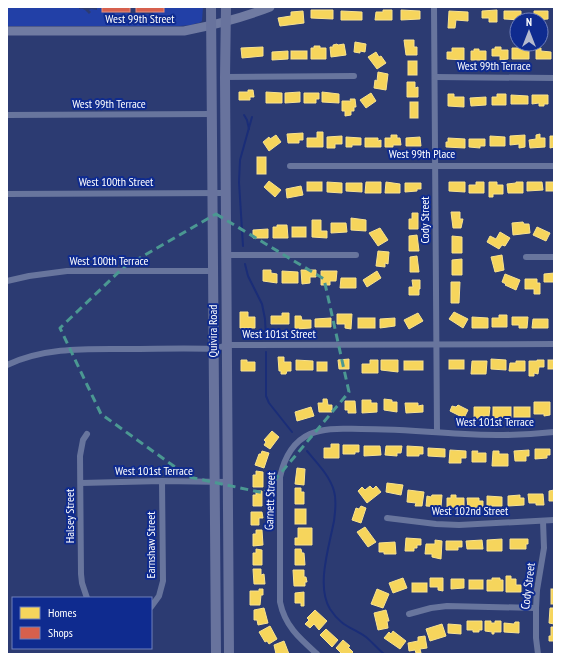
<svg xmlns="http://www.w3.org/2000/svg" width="561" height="661" font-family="'PT Sans Narrow',sans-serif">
<rect width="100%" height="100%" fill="#2c3b72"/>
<path fill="#2240a7" d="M7,7H79V9C84,8 86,11 89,14L91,12L89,10L91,9L97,10V7H102V12L153,14V12H163L164,7H203L202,21L199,23H197L191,25L179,26H7Z"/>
<g fill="#f6d55c" stroke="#f9e28d">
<polygon points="311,10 333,10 333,19 311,18"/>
<polygon points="383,10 392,10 392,20 375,20 376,12 383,12"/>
<polygon points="401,10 420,11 420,19 401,20"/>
<polygon points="497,10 497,22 489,22 489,18 482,18 482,11"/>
<polygon points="303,11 304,23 280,26 278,18 291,16 291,12"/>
<polygon points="341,11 362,12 362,20 341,20"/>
<polygon points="449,11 468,12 468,21 456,20 455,28 448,28"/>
<polygon points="504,11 521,11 521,20 504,19"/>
<polygon points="534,11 548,11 548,19 534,20"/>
<polygon points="404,40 414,40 414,47 417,47 417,55 406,55"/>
<polygon points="355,42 366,44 365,52 360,51 360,53 354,52"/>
<polygon points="337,44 338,45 344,44 346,55 331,57 330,47 333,47 333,45"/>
<polygon points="314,46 320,46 320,48 326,48 326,59 311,59 311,48 314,48"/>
<polygon points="263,47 263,56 242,58 241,48"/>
<polygon points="495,47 501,47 501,50 508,50 508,59 500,60 500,56 492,56 492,49 495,49"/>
<polygon points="452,48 464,48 464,60 447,59 447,52 452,52"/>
<polygon points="512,48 523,48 523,50 529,50 529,59 512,59"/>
<polygon points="536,48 541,48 541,51 551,52 551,59 536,59"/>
<polygon points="474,49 479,49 479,51 486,51 486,60 471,60 471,51 474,51"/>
<polygon points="288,51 288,59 272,60 272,52"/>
<rect x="291" y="51" width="16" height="8"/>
<polygon points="376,52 379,57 381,56 386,63 377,69 368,57"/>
<rect x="408" y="61" width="9" height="14"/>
<polygon points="378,72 388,74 386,90 374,88 375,80 377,81"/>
<polygon points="407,82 415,82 415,88 418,87 418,97 407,97"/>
<polygon points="248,90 253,90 254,97 250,97 250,100 239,100 239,92 248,92"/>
<polygon points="266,92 282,93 282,103 266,103"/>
<polygon points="300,92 300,102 285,103 285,93"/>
<polygon points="322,92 339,94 339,103 322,102"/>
<polygon points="304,93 319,93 319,99 316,99 316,103 304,103"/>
<polygon points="371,93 376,101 366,108 360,100"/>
<polygon points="448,94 454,94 454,97 464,97 464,107 448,106"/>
<polygon points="497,94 506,94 506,105 492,105 492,97 497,97"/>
<polygon points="511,95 528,96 528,104 511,104"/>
<polygon points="532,95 548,95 548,104 544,104 544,106 539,106 539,103 532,104"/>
<polygon points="486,97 486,105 471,106 470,98"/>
<polygon points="350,99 355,99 356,107 354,107 354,111 351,111 351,115 345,116 345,111 342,111 342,101 351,101"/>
<rect x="410" y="102" width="8" height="16"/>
<polygon points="317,132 323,132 323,147 307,147 307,138 317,138"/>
<polygon points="303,133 303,140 299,140 299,143 288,143 287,134"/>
<polygon points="540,134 540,138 545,138 545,147 530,148 529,140 536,139 536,135"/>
<polygon points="276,135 281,142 269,151 263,142 269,137 270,139"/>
<polygon points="391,135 397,135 397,138 400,138 401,145 393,145 393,147 385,147 385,138 391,138"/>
<polygon points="525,135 525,147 519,148 519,144 510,145 510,136"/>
<polygon points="342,136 342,144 335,144 335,148 327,148 327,137"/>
<polygon points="490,136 505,137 505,146 490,146"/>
<polygon points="550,136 554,136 554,147 550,148"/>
<polygon points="346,137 361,138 361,145 352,145 352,147 346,147"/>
<polygon points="420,137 421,146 406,146 406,138"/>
<polygon points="365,138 378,138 378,141 381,140 381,147 365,147"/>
<polygon points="448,138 465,139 465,148 446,147 446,142 448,142"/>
<polygon points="469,139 485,139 485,146 480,146 480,148 469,147"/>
<rect x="257" y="157" width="9" height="17"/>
<polygon points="269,181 281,190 275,197 264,187"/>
<rect x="307" y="182" width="15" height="9"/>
<polygon points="327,182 342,183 342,193 327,192"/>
<polygon points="366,182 381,182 381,193 365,193"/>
<polygon points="386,182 400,184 400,193 385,193"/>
<polygon points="449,182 465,182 465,192 449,191"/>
<polygon points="476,182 484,182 484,193 469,193 469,185 476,185"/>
<polygon points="489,182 497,182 497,185 503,185 503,194 493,194 493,197 489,197"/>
<polygon points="516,182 523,182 523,193 508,193 507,184 516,183"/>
<polygon points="527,182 542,182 543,190 527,191"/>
<rect x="546" y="182" width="8" height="9"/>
<polygon points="346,183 362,183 362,192 346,191"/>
<polygon points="405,183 421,183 421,189 417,189 417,191 405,192"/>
<polygon points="301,186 303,195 287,198 286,189"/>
<polygon points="451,212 460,212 460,219 463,219 461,228 453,228"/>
<polygon points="412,213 418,213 418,229 409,229 409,219 412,219"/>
<polygon points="351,218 366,220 366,231 351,230"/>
<polygon points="312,220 321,220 321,231 327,231 327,238 312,237"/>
<polygon points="523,222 524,224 529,224 530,233 513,235 512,223"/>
<polygon points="331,223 346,223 347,232 331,233"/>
<polygon points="277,225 287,225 288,238 273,238 273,227 277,227"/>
<rect x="292" y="227" width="14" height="10"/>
<polygon points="537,227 550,233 546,241 533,235"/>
<polygon points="380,228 388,240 378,246 369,233"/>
<polygon points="268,229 268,238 253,238 253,230"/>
<polygon points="500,232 510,238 505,246 502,245 499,249 487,242 490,236 496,239"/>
<polygon points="417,235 419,251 409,251 409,236"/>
<polygon points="452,236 462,237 462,253 452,253"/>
<polygon points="378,251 389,252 388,264 385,263 385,267 376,266"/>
<polygon points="502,255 504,270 495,272 491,257"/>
<polygon points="417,256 419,272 410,272 410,257"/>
<polygon points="462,259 462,275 452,275 452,260"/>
<polygon points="263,270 271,270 271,273 277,274 277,283 263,281"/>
<polygon points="301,270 316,270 316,277 310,277 310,283 302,284"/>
<polygon points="282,271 298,272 298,283 282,283"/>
<polygon points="321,271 337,271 336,281 330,281 330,285 321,285"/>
<polygon points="377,271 381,278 367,287 363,280"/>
<polygon points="554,273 554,282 544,282 544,274"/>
<polygon points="505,274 520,280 516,290 505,285 506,284 502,282"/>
<polygon points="341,278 356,278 356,288 340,288"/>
<polygon points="525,279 537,279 537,283 540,283 540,294 534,294 534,289 525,289"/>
<polygon points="412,280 420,280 420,289 419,289 419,295 409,295 409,287 413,287"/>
<polygon points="451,282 460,282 459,303 451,303"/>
<polygon points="240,312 248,312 248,317 255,317 255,328 240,328"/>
<polygon points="454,312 468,319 463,328 449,319"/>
<polygon points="282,313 289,313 289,324 271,324 271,316 282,316"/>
<polygon points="418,313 423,321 409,329 404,320"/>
<polygon points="337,314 352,314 351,329 345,328 345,324 337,324"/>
<polygon points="499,315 507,315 507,327 492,327 492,318 499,318"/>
<polygon points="295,316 301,316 302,320 311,320 311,328 295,329"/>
<polygon points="472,317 488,318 488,328 472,328"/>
<polygon points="512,317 528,317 527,328 519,328 519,325 512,325"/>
<polygon points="331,318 331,327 315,327 315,319"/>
<rect x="358" y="318" width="17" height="10"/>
<polygon points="395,318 395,326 380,328 380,319"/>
<polygon points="533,319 548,319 548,328 532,328"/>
<polygon points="278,357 284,357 284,362 291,362 291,371 287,371 286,374 281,374 281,371 279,371"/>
<polygon points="349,359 349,369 339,369 338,360"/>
<polygon points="491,359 506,360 506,370 491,369"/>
<polygon points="241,360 247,360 247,362 255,362 255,371 241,371"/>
<polygon points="296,360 313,361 313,370 296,370"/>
<polygon points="370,360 378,360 378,373 362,373 362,364 370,364"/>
<polygon points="381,360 398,360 398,372 381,370"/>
<rect x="449" y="360" width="15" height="9"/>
<polygon points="537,360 544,360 544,367 539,367 538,374 534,373 534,376 529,376 529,361 537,361"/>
<rect x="548" y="360" width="6" height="9"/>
<rect x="404" y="361" width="19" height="9"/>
<polygon points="472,361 487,361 486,374 471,374"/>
<polygon points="516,361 525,361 525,371 509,371 510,363 516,363"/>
<rect x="317" y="362" width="10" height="9"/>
<polygon points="323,399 327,399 328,405 332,405 332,412 319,412 318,403 323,403"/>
<polygon points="384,399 392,400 392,402 397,402 397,412 384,410"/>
<polygon points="362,400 371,400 371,403 377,403 377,412 362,413"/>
<polygon points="345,401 355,401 356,413 348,413 348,410 345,410"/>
<polygon points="534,402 550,402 550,415 544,416 544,414 534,414"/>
<polygon points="405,403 418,403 418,406 423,405 423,412 406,413"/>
<polygon points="458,405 468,410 464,418 450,411 452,406 456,407"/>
<polygon points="311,407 314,416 297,421 295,412"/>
<polygon points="474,407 490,407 489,416 480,416 480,419 474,419"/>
<rect x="493" y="407" width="18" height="11"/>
<rect x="514" y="407" width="16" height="10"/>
<polygon points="272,431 279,437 270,449 264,445 266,442 264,440"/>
<polygon points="331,444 339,444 339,458 324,458 324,448 331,448"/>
<polygon points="343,445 359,445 359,452 355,452 355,454 343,454"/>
<polygon points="364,446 380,446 381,455 364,456"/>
<polygon points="386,446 402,446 401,453 397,453 397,456 385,455"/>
<polygon points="407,446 423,447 423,454 419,454 419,456 407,456"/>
<polygon points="428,448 445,449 445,457 428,456"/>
<polygon points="535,449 550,449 550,455 547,455 547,458 535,459"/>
<polygon points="450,450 466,451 466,458 461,458 461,463 449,463"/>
<polygon points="529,450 529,456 526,456 526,461 515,461 514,451"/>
<polygon points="262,451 269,453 264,468 255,465 259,454 261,454"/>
<polygon points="472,451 478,451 477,453 486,453 486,462 472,462"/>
<polygon points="493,451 499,451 499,454 508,454 508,466 492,466"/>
<polygon points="297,468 305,469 304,485 295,484"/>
<polygon points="256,471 263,472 263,487 253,487 253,475 256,475"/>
<polygon points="387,483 403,485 401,495 386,492"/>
<polygon points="370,486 373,489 376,486 381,492 367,503 358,491 362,487 365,490"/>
<polygon points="295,488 301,488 301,492 304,492 304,504 295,504"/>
<polygon points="408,490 424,492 422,506 415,506 416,503 407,502"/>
<polygon points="554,490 554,501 549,501 549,491"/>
<polygon points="256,491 262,491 262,506 253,506 253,495 256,495"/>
<polygon points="528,494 543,494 544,505 536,505 536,503 529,503"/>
<polygon points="432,495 442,495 441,507 426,506 427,496 431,497"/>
<polygon points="451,495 456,495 456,498 464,498 464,508 447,508 447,498 451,498"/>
<polygon points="520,495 520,498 524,498 524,505 508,506 508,496"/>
<polygon points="487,496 502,497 502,506 487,506"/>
<polygon points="467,498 479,498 479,501 483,501 483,507 468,508"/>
<polygon points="361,506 366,508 361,523 352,520 356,508 359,509"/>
<rect x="295" y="509" width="11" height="15"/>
<polygon points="251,512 262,512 263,518 259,518 259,525 251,525"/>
<polygon points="365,527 376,542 368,547 357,532"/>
<polygon points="298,528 312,528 312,545 295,545 295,538 298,538"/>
<polygon points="256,530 262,530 263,545 253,546 253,534 256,534"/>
<polygon points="406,538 421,539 421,545 417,545 417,548 414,548 414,551 405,551"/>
<polygon points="502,539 502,551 487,551 487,540"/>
<polygon points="510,539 528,539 528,544 526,544 526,549 510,549"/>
<polygon points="435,540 442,541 441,559 432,557 432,554 425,554 426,544 435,544"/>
<polygon points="482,540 483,549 467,549 466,541"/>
<polygon points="446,541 462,541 462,547 458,547 458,550 446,550"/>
<polygon points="395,542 396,554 384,554 384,552 379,552 379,543"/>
<polygon points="256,549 262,550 262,565 253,565 253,553 256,553"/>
<polygon points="295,549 301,549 302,553 304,553 305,565 295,565"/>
<polygon points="253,569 261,569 261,575 264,574 265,584 254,584"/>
<polygon points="293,570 304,570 304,577 306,577 307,582 305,582 305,586 294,586"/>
<polygon points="506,576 511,576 511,579 516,579 516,585 521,585 521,592 506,592"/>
<polygon points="403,578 407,588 393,593 389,583"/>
<polygon points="430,578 443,578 443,591 438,590 438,587 430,587"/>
<polygon points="492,578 500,578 500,580 503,580 503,591 487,591 487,580 492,580"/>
<polygon points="451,579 464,579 464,588 451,589"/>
<rect x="469" y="580" width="14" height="9"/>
<rect x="412" y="583" width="15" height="9"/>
<polygon points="259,589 263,589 263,595 261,595 260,605 250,605 250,591 259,591"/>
<polygon points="377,589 389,594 383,608 371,604"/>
<rect x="551" y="589" width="3" height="15"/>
<polygon points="304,592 304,606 301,606 301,603 295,603 295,593"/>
<polygon points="264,608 268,623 258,625 257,620 254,620 254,610"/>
<polygon points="550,608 554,608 554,624 549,623"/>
<polygon points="315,610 327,621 319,630 314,624 310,628 305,624 309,620 307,618"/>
<polygon points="386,610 389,621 387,621 388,628 378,630 374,613"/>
<polygon points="467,621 482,621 482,630 479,630 479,632 473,632 473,630 467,630"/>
<polygon points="485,621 491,621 491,623 495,623 495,621 501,621 501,632 494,632 494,634 492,634 492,632 485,631"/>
<polygon points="515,622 519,622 519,633 504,632 504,623 514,624"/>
<polygon points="442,624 446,636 430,641 426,629"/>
<polygon points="448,624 461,625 461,634 448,633"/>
<polygon points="270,626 277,639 269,644 267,641 265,642 259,632"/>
<polygon points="551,627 554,627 554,641 549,641 549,636 551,636"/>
<polygon points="326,629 338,640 332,647 320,635"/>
<polygon points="393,631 406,641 400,649 384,638 389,632 391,634"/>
<polygon points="425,636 427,648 420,649 421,653 416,653 415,650 409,651 408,643 418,641 418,637"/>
<polygon points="343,640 350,646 348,647 353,652 351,654 342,654 336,648"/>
<polygon points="284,641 289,654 276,654 274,645"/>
</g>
<g fill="#d6604d" stroke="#e29082">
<rect x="102" y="7" width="28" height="5"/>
<rect x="136" y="7" width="28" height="5"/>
</g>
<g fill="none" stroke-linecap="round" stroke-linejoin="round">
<g stroke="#1a2d78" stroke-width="2">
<polyline points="244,115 247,120 249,129"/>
<polyline points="243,246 239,182 240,160 252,117"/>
<polyline points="245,264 248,276 262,304 265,319 266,338"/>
<polyline points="266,352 266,396 269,403 292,432"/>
<path d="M307,451C317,463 330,476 334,491C337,501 335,512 334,521C329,547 316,586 330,609C341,626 351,627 366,637C372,642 378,649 384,654"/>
</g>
<g stroke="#68759d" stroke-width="6">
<polyline points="434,7 437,432"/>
<polyline points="225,77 354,76"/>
<polyline points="435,77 554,78"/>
<polyline points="7,115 212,114"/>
<polyline points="290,166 554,166"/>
<polyline points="7,194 225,193"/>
<polyline points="226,255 356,255"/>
<polyline points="526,257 554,257"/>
<polyline points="7,281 29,276 67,271 213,271"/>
<path d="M7,365C45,347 86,349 128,349C156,349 185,348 214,349L227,345L554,344"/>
<polyline points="87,434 83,440 80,456 81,574 82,583 87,598"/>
<polyline points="81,483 162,481 227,482"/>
<polyline points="387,518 436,524 459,525 554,520"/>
<polyline points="151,607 159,596 163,581 162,481"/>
<polyline points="409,614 431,608 447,606 536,608"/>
<path d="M317,654C299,638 285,626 280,602V477C284,459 292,442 310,434C326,427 344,429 361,429C396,429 431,432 465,434C495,436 525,435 554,432"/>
<polyline points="538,654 536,638 536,608 537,590 544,548 543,521"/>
</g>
<path stroke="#707ba2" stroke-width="9" d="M7,31H184C214,25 242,18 270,7"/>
<g stroke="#68739d" stroke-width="10">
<polyline points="211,7 216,654"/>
<polyline points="226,7 225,77 229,654"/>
</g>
</g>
<path fill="none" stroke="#4b9892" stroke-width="3" stroke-dasharray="8 5" stroke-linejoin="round" d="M216,214L324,279L349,392L264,493L189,477L101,414L60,328L124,267Z"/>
<g text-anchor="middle" stroke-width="4" stroke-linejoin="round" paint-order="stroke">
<g font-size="12" fill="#fff" stroke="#0f2b8f">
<text x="140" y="23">West 99th Street</text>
<text x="494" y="70">West 99th Terrace</text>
<text x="109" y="108">West 99th Terrace</text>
<text x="422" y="158">West 99th Place</text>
<text x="116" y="186">West 100th Street</text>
<text transform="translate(425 220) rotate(-90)" y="4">Cody Street</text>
<text x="109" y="265">West 100th Terrace</text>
<text transform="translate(213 331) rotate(-90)" y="4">Quivira Road</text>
<text x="279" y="338">West 101st Street</text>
<text x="495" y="426">West 101st Terrace</text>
<text x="154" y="475">West 101st Terrace</text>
<text transform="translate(270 501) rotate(-88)" y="4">Garnett Street</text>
<text x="470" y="515">West 102nd Street</text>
<text transform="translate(70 516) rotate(-90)" y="4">Halsey Street</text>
<text transform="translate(151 545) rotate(-90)" y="4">Earnshaw Street</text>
<text transform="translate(528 586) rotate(-83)" y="4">Cody Street</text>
</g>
</g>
<rect width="561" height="661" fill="none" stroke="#ffffff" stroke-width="16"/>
<rect x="12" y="597" width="140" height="52" fill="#0f2b8f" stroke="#6f80bc"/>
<rect x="20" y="607" width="20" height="12" fill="#f6d55c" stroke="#6f80bc"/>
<text x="48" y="617" font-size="12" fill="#ffffff">Homes</text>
<rect x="20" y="627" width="20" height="12" fill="#d6604d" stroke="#6f80bc"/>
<text x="48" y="637" font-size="12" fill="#ffffff">Shops</text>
<g transform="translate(529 32)"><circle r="19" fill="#0f2b8f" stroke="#6f80bc"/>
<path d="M0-3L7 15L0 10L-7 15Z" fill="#b5bace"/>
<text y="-6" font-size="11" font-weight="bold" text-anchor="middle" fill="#ffffff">N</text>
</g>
</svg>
